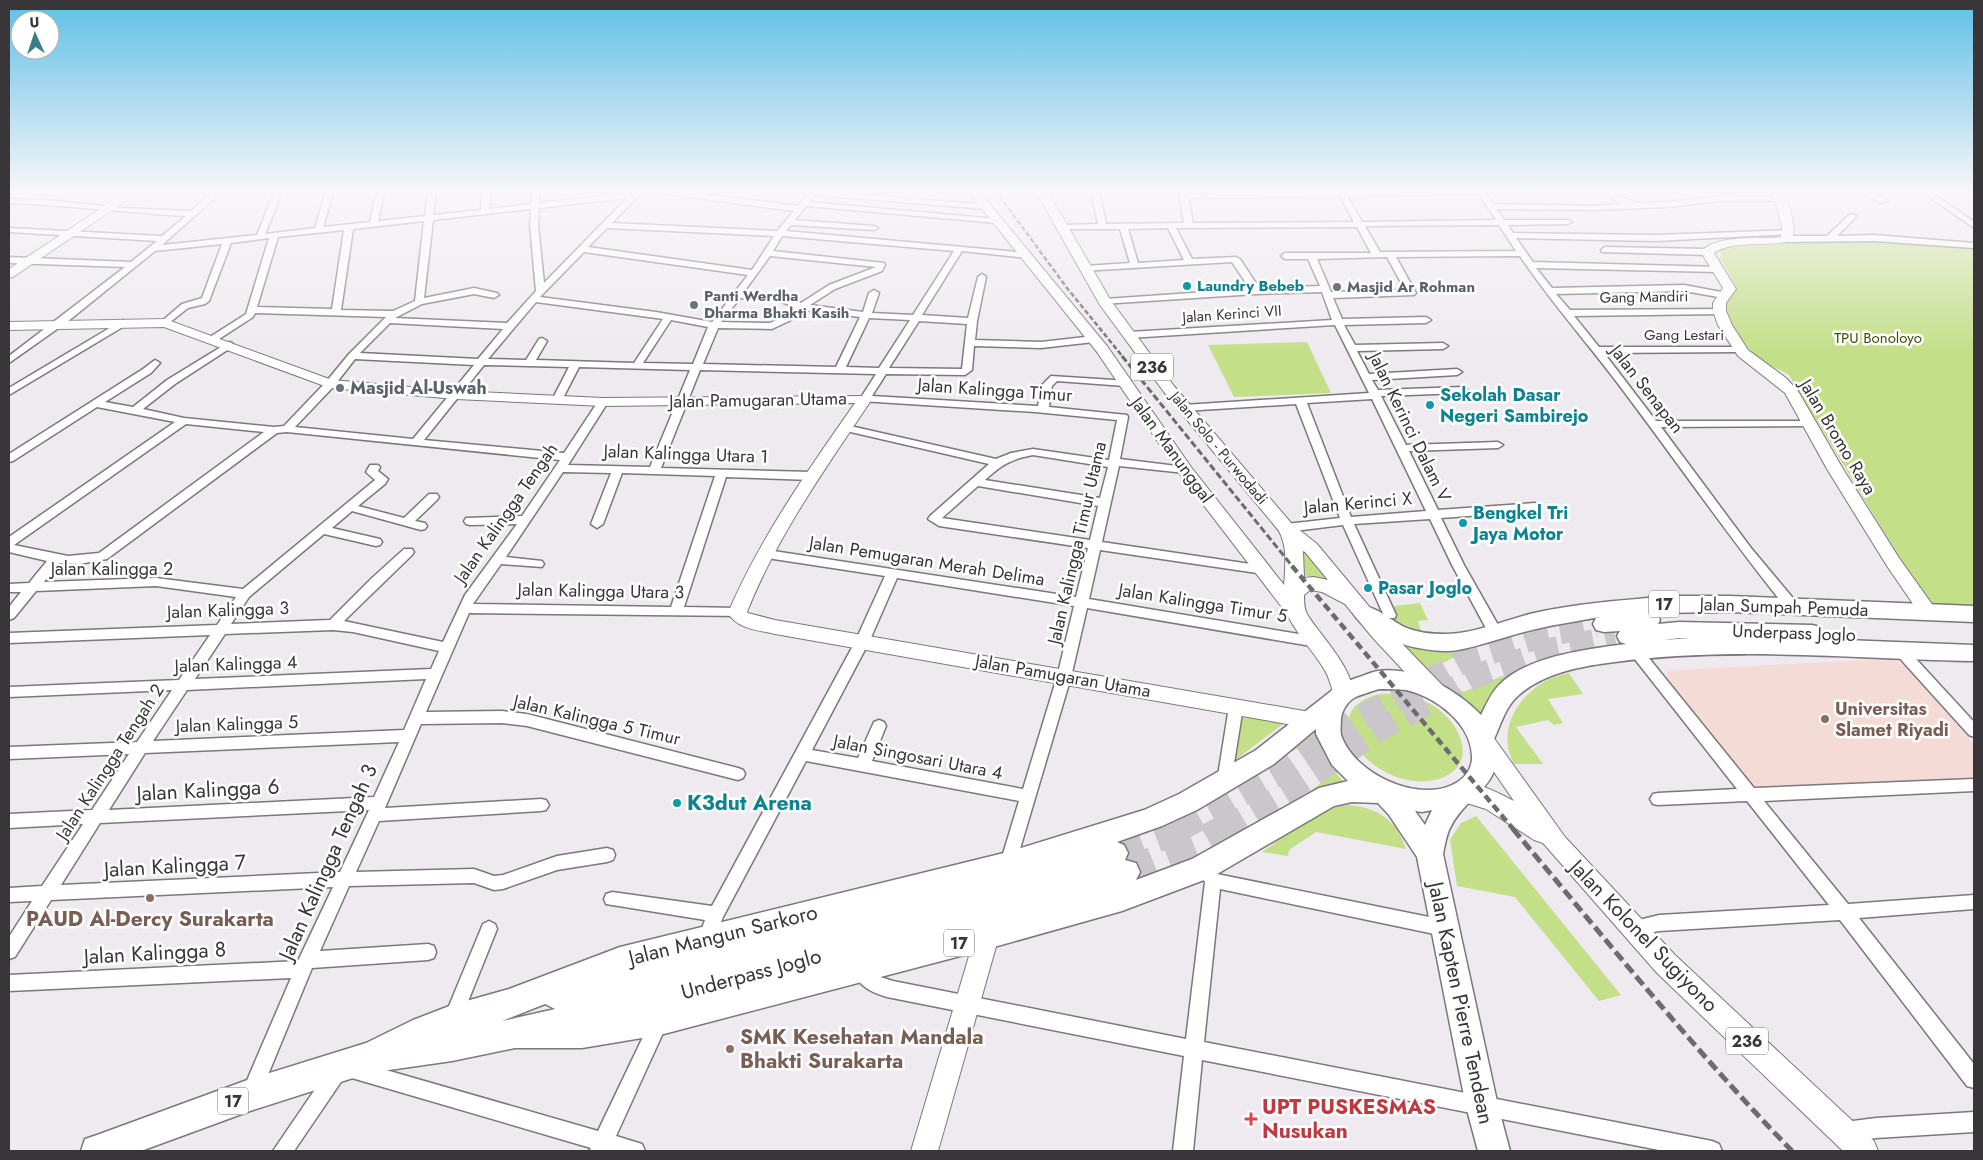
<svg xmlns="http://www.w3.org/2000/svg" width="1983" height="1160" font-family="Jost,sans-serif">
<rect width="100%" height="100%" fill="#efeaf0"/>
<polygon fill="#f5dbd5" points="1885,659 1894,660 1909,669 1974,744 1974,779 1752,791 1668,683 1666,675 1668,671 1678,670"/>
<g fill="#c3df87">
<path d="M1848,240L1974,246V605L1927,603L1789,375C1780,370 1770,366 1761,360C1746,349 1724,315 1725,297L1736,291V286L1720,258L1721,250L1738,247Z"/>
<polygon points="1307,342 1331,393 1234,397 1208,345"/>
<polygon points="1303,549 1330,578 1326,580 1304,575"/>
<polygon points="1420,603 1428,620 1418,621 1421,631 1393,620 1377,608"/>
<polygon points="1408,644 1461,648 1476,647 1434,667 1463,692 1530,665 1482,715 1472,710 1414,658 1407,650 1406,645"/>
<path d="M1569,673L1583,694L1548,699L1563,723L1554,725L1548,720L1516,727L1543,764H1514C1496,731 1517,697 1547,680C1553,677 1562,675 1569,673Z"/>
<path d="M1380,694C1398,693 1416,696 1432,705C1463,723 1481,770 1434,780C1376,793 1306,712 1380,694Z"/>
<polygon points="1254,716 1283,724 1234,761 1238,726 1242,718"/>
<path d="M1313,730C1316,751 1329,764 1342,780L1340,785L1323,787L1310,791L1334,774L1303,745L1278,760Z"/>
<path d="M1348,805C1378,808 1396,819 1406,849L1316,832L1289,850L1288,856L1262,852C1288,835 1316,808 1348,805Z"/>
<polygon points="1476,816 1621,995 1599,1001 1515,897 1457,886 1450,840 1461,823"/>
</g>
<g fill="none" stroke-linecap="round" stroke-linejoin="round">
<g stroke="#cac6cb" stroke-width="24" stroke-dasharray="24 12" stroke-linecap="butt">
<polyline points="1179,830 1278,774 1356,720 1464,661 1544,635 1596,626"/>
<polyline points="1222,830 1288,791 1380,729 1476,676 1554,649 1615,637"/>
</g>
<g stroke="#cac6cb" stroke-width="29" stroke-dasharray="29 15" stroke-linecap="butt">
<polyline points="1115,853 1182,829"/>
<polyline points="1126,872 1202,842 1224,829"/>
</g>
<defs>
<g id="street">
<path d="M215,190H224L162,245L257,235L275,190H283L265,234L315,228L326,190H334L323,227L370,222L377,190H385L378,221L425,216L428,190H436L433,215L481,210L482,190H490L489,209L531,204L532,190H540L539,203L635,192H638V196L612,223L777,231L794,211L654,192L650,190H674L798,206L811,190L989,205L990,207L986,209L815,195L809,202L997,219L1001,221L997,223L806,206L795,220L874,226L878,228L874,230L791,225L786,231L1030,253V257L1027,258L962,251L922,315L968,318L978,277L982,274L986,277L977,321L975,340L1041,342L1094,336L1099,339L1094,342L1041,348L974,346L972,370L965,375L886,374L872,396L1038,406L1042,385L1051,376L1129,381L1130,383L1125,386L1057,381L1052,386L1049,407L1127,415L1128,417L1120,459L1185,467L1191,470L1185,473L1119,466L1102,542L1264,566L1270,570L1264,574L1100,550L1089,599L1317,637L1322,639L1324,642L1322,645L1317,647L1087,608L1071,677L1014,869L1008,871L1002,869L1000,864L1019,801L806,761L723,917L712,945L706,947L700,945L698,939L705,920L606,904L604,899L606,894L612,892L712,906L855,642L885,576L767,558L763,557L761,554L763,551L767,550L1076,597L1088,548L939,526L928,519L930,516L989,464L842,430L841,428L842,426L846,425L996,459L1011,453L1033,449L1109,460L1117,420L1035,412L861,401L860,399L876,374L700,370L661,468L812,472L818,476L812,480L726,477L684,607L737,608L742,610L743,613L742,616L469,613L426,712L502,711L527,714L738,768L743,770L745,774L743,778L738,780L527,726L502,723L421,724L385,808L541,799L546,800L549,805L546,810L541,811L379,821L356,872L474,869L494,876L503,875L557,856L607,848L613,850L615,855L613,860L607,862L557,870L503,889L494,890L474,883L349,886L320,951L428,944L434,946L436,952L434,958L428,960L312,968L258,1099L251,1101L244,1099L242,1092L291,978L9,991V975L298,961L333,887L51,900L15,957L9,959V937L32,901L9,902V888L42,886L83,824L9,828V814L92,810L129,754L9,759V747L137,742L172,690L9,697V687L179,680L210,635L9,643V633L217,625L236,597L156,586L36,591L14,618L9,620V607L21,592H9V584L29,583L47,561L9,552V537L175,422L97,407L13,461L9,462V454L143,369L155,360L160,363L151,373L105,402L133,407L167,380L229,342L232,343V347L175,384L143,409L184,418L274,427L284,426L326,382L349,354L386,317L255,313L253,317L216,341H210V337L246,314L269,238L231,243L209,301L205,304L188,308L165,326L162,325V321L182,304L202,298L222,244L155,251L67,322L9,363V356L125,267L9,263V257L131,262L157,241L9,232V228L162,236L186,216C127,213 68,205 9,203V199L47,200L121,208L191,211ZM627,198L544,283L538,225L539,208ZM531,209L530,225L536,291L507,323L395,318L422,304L474,294L494,298L499,295L497,293L474,288L424,298L433,220ZM424,221L415,301L393,311L341,310L353,229ZM607,228L774,236L752,270L588,247ZM344,230L332,309L257,307L278,237ZM782,236L954,251L913,315L872,313L879,293L874,290L869,293L863,312L810,305L835,289L882,271L885,265L884,263L773,251ZM584,252L748,275L712,322L656,312L540,297ZM770,256L876,267L829,285L801,303L779,295L743,293ZM740,298L779,301L795,307L783,317L770,323L721,322ZM536,302L656,318L663,319L634,363L536,360L547,341L542,338L539,339L526,360L488,359ZM803,310L860,317L836,367L703,364L718,328L772,329L789,321ZM869,318L910,320L879,368L846,367ZM671,320L708,327L693,364L643,363ZM919,321L967,324L962,369L889,368ZM390,323L503,329L478,359L360,353ZM355,359L474,365L413,439L295,427L334,386ZM484,365L569,367L552,400L557,403L562,400L579,367L690,370L650,467L568,465L608,402L603,399L599,400L564,453L424,440ZM186,424L264,432L99,553L68,556L14,545ZM287,432L560,460L522,516L466,518L464,521L466,524L470,525L517,524L465,595L443,642L344,621L412,555L414,552L412,549H404L372,578L330,620L231,624L249,597L324,534L376,546L380,545L382,542L380,539L332,528L352,511L421,530L425,529L427,526L425,523L415,521L437,500L439,497L437,494H429L404,518L358,506L385,484L388,479L378,471L380,467L378,465H370L366,472L375,480L243,589L156,578L44,582L59,563L79,564L107,559L277,433ZM1033,455L1108,467L1100,498L985,480C1001,465 1011,459 1033,455ZM563,472L611,473L591,524L597,528L603,524L622,473L715,476L671,607L473,604L501,564L542,567L544,564L542,561L506,557ZM978,486L1098,506L1090,540L942,518ZM897,578L1074,606L1057,677L1023,789L872,761L886,726L884,722L879,720L874,722L858,758L812,750L869,642ZM333,630L353,632L439,651L431,669L195,679L225,634ZM426,679L404,730L153,741L187,690ZM399,742L374,797L109,810L145,753ZM369,810L340,872L61,885L100,823Z"/>
<polygon points="1040,190 1081,190 1077,192 1042,194 1038,192"/>
<path d="M1091,190H1099L1106,224L1184,223L1178,190H1186L1187,194L1337,192L1336,190H1484L1493,204L1594,206L1622,204L1614,200L1607,190H1615L1620,197L1639,203L1667,202L1722,196L1783,197V201H1722L1667,207L1594,210L1496,209L1504,220H1568L1572,222L1568,224L1508,225L1513,233L1656,235L1791,230L1792,232L1788,234L1656,241L1516,238L1533,262L1721,267V271L1718,272L1536,268L1552,288L1684,285L1727,293L1729,295L1724,298L1684,291L1556,294L1570,310L1723,309V313L1720,314L1574,316L1599,347H1744L1746,349L1741,352L1604,353L1656,421H1814L1815,423L1810,426L1661,427L1751,548L1797,603L1798,606L1797,609H1787C1728,536 1675,459 1619,385C1586,341 1550,301 1520,256L1396,257L1416,293L1414,295L1333,298L1342,319L1426,317L1431,320L1426,323L1344,325L1355,345L1443,343L1448,346L1443,349L1357,351L1369,374L1457,369L1462,372L1457,375L1372,380L1378,390L1463,387L1468,390L1463,393L1381,396L1406,445L1498,442L1503,445L1498,448L1409,451L1438,510L1535,503L1541,507L1535,511L1441,518L1464,565L1502,632L1500,635H1490L1488,632L1452,565L1430,519L1354,524L1396,615L1395,618H1385L1343,525L1286,532L1280,528L1286,524L1340,518L1296,404L1184,411L1179,408L1184,405L1369,393L1335,325L1129,338L1124,335L1129,332L1332,320L1322,292L1256,294L1102,304V300L1105,299L1250,289L1232,262L1082,271L1081,269L1085,266L1130,263L1120,229H1062L1058,227L1062,225L1098,224ZM1479,194L1496,220L1362,222L1347,196ZM1340,196L1354,222L1193,223L1188,198ZM1499,225L1516,251L1380,252L1365,226ZM1357,227L1371,253H1285L1281,256L1285,259H1308L1320,286L1259,288L1240,259L1236,257L1192,259L1176,228ZM1168,228L1184,260L1138,263L1128,229ZM1387,257L1405,290L1331,292L1317,259ZM1372,399L1426,511L1351,517L1307,403Z"/>
<polygon points="1858,190 1869,190 1888,201 1881,203"/>
<polygon points="1919,190 1928,190 1974,222 1974,228"/>
<polygon points="1850,214 1857,216 1837,236 1874,235 1974,243 1974,248 1874,241 1787,242 1783,239 1787,236 1827,236"/>
<polygon points="1605,247 1707,249 1711,252 1707,255 1602,252 1601,250"/>
<polygon points="123,320 126,321 126,325 9,395 9,388"/>
<polygon points="1635,645 1640,647 1754,788 1974,779 1974,791 1764,801 1848,904 1974,895 1974,909 1859,918 1974,1064 1974,1088 1967,1086 1840,920 1659,931 1633,936 1627,933 1625,928 1627,923 1659,915 1829,905 1747,801 1658,805 1653,804 1650,799 1653,794 1658,793 1737,789 1630,653 1628,650 1630,647"/>
<polygon points="1900,645 1905,647 1974,722 1974,737 1969,735 1895,653 1893,650 1895,647"/>
<polygon points="1236,702 1241,703 1243,707 1231,782 1229,786 1224,788 1219,786 1217,782 1229,707 1231,703"/>
<path d="M1208,868L1217,874L1444,920L1450,923L1452,928L1450,933L1444,936L1220,889L1204,1042L1712,1141L1719,1144L1722,1151H1664L1202,1060L1193,1151H1173L1184,1056L887,997C870,992 859,986 851,969L854,963L860,961L866,963L877,976L893,981L1186,1039L1205,882L1200,875L1202,870Z"/>
<polygon points="489,921 495,924 497,929 459,1024 453,1027 447,1024 444,1018 483,924"/>
<polygon points="659,1013 665,1016 668,1022 616,1136 642,1144 645,1151 589,1151 591,1148 345,1076 294,1151 273,1151 335,1060 341,1057 598,1131 653,1016"/>
<polygon points="1974,1112 1974,1132 1876,1138 1845,1142 1838,1139 1835,1132 1838,1125 1845,1122 1876,1118"/>
</g>
<g id="secondary">
<polygon points="129,190 142,190 13,277 9,278 9,269"/>
<polygon points="967,190 978,190 1107,346 1191,467 1303,609 1306,614 1303,619 1297,620 1291,619 1179,473 1097,352"/>
<path d="M1772,190H1783C1787,205 1799,226 1791,241C1769,247 1731,240 1714,253L1736,289L1726,303V311L1732,325L1748,350L1786,378L1798,391L1843,469L1899,558L1934,607L1937,612L1934,617L1928,618L1922,617L1887,566L1827,469L1785,393L1738,356L1718,325L1713,311V303L1723,288L1701,252C1717,233 1759,240 1781,237L1782,226Z"/>
<path d="M165,319L332,380L456,391L603,398L870,396L872,399C827,466 777,536 747,612L748,613L775,620L1310,712L1317,714L1320,720L1317,726L1310,728L775,634C758,630 737,629 728,613C760,538 808,470 855,403L603,406L456,399L330,388L164,327L9,330V322Z"/>
<polygon points="987,925 995,928 999,936 938,1151 911,1151 975,936 979,928"/>
</g>
<g id="primary">
<path d="M1035,190H1047L1111,301L1174,386L1292,524L1317,544L1387,628L1443,686L1446,692L1443,698L1436,700L1429,698L1373,638L1345,604L1322,592L1310,590L1304,595C1304,601 1304,608 1307,614C1317,632 1362,677 1350,698L1343,700L1336,698C1331,689 1330,678 1324,669C1313,650 1287,624 1284,603C1282,578 1291,554 1279,531L1164,392L1100,305ZM1303,551L1305,552L1328,580L1314,577L1304,578Z"/>
<path d="M1483,731L1491,734L1565,837L1675,955L1874,1141L1878,1151H1843L1657,973L1543,843L1534,840L1486,809L1454,799L1451,792L1454,785C1473,779 1497,792 1514,801L1472,740L1475,734Z"/>
</g>
<path id="highway" d="M1671,596H1730L1974,606V622L1730,612L1653,613L1657,614L1660,620L1658,624L1679,622L1812,625L1820,627L1823,633L1819,639L1974,645V661C1855,659 1734,646 1615,662C1583,666 1546,672 1520,694C1506,705 1501,724 1494,739C1508,785 1466,794 1450,828C1446,836 1445,845 1443,854L1498,1106L1510,1151H1478L1466,1106L1417,857L1389,815L1378,803L1352,802L1334,806L1212,877L1122,911L987,949L660,1035L582,1048H515L452,1061L382,1071L378,1070L250,1111L141,1151H81L85,1139L97,1135L250,1079L366,1043L413,1020L452,1005L509,989L620,947L1008,852L1144,810L1179,794L1256,750L1330,692C1337,684 1346,682 1356,678C1363,676 1371,672 1378,671C1415,666 1456,689 1481,715C1486,705 1491,693 1499,685C1527,656 1588,649 1626,644L1620,642L1617,636L1620,631L1604,632L1596,630L1593,624L1596,618L1600,617C1579,621 1557,624 1536,629C1510,635 1484,645 1458,650C1429,655 1369,640 1353,613L1356,607C1374,602 1391,622 1407,628C1419,633 1432,634 1445,634C1475,634 1505,620 1534,613C1579,603 1625,600 1671,596ZM1679,638H1689L1665,640ZM1379,689C1388,689 1397,689 1406,690C1437,697 1473,725 1472,759C1471,771 1463,780 1452,785C1415,802 1354,773 1341,735C1340,730 1341,724 1341,720C1341,712 1347,702 1354,698C1361,694 1371,692 1379,689ZM1316,729V734L1332,765L1348,781L1319,788L1192,859L1136,880L1140,872L1136,863L1125,860L1128,853L1124,845L1117,842L1162,826L1197,810L1274,764ZM1432,810L1425,825L1415,811L1422,812ZM545,1004L555,1009L502,1021Z"/>
</defs>
<use href="#street" stroke="#7b777c" stroke-width="3"/>
<use href="#secondary" stroke="#7b777c" stroke-width="2"/>
<use href="#primary" stroke="#7b777c" stroke-width="2"/>
<use href="#highway" stroke="#7b777c" stroke-width="3"/>
<use href="#street" fill="#fff" fill-rule="evenodd"/>
<use href="#secondary" fill="#fff" fill-rule="evenodd"/>
<use href="#primary" fill="#fff" fill-rule="evenodd"/>
<use href="#highway" fill="#fff" fill-rule="evenodd"/>
<polyline stroke="#6e6b6f" stroke-width="2.5" stroke-dasharray="5 2.5" stroke-linecap="butt" points="995,190 1067,288 1123,357"/>
<polyline stroke="#6e6b6f" stroke-width="3" stroke-dasharray="7 3" stroke-linecap="butt" points="1122,356 1293,567"/>
<polyline stroke="#6e6b6f" stroke-width="4.5" stroke-dasharray="8 4.5" stroke-linecap="butt" points="1292,566 1514,830"/>
<path stroke="#6e6b6f" stroke-width="5" stroke-dasharray="11 5" stroke-linecap="butt" d="M1513,829C1604,937 1693,1049 1792,1151"/>
</g>
<linearGradient id="sky" x2="0" y2="1"><stop stop-color="#5fbfe7"/><stop offset="0.54" stop-color="#f8f6f8"/><stop offset="1" stop-color="#f8f6f8" stop-opacity="0"/></linearGradient>
<rect width="1983" height="353" fill="url(#sky)"/>
<g fill="#0f9aa8" stroke="#fff" stroke-width="2">
<circle cx="1187" cy="286" r="5"/>
<circle cx="1430" cy="405" r="5"/>
<circle cx="1463" cy="523" r="5"/>
<circle cx="1368" cy="588" r="5"/>
<circle cx="677" cy="803" r="5"/>
</g>
<g fill="#6b7280" stroke="#fff" stroke-width="2">
<circle cx="1337" cy="287" r="5"/>
<circle cx="694" cy="305" r="5"/>
<circle cx="340" cy="388" r="5"/>
</g>
<g fill="#8d6e63" stroke="#fff" stroke-width="2">
<circle cx="1825" cy="719" r="5"/>
<circle cx="150" cy="898" r="5"/>
<circle cx="730" cy="1049" r="5"/>
</g>
<path fill="#e0444e" stroke="#fff" stroke-width="2" d="M1248.5 1111.5h5v5h5v5h-5v5h-5v-5h-5v-5h5z"/>
<g text-anchor="middle" stroke-width="5" stroke-linejoin="round" paint-order="stroke">
<g font-size="15" font-weight="bold" fill="#0d838f" stroke="#fff" text-anchor="start">
<text x="1197" y="291">Laundry Bebeb</text>
</g>
<g font-size="15" font-weight="bold" fill="#5b616d" stroke="#fff" text-anchor="start">
<text x="1347" y="292">Masjid Ar Rohman</text>
<text x="704" y="301">Panti Werdha<tspan x="704" dy="17">Dharma Bhakti Kasih</tspan></text>
</g>
<g font-size="15" fill="#383638" stroke="#fff">
<text transform="translate(1644 297) rotate(-1)" y="5">Gang Mandiri</text>
<text transform="translate(1232 314) rotate(-4)" y="5">Jalan Kerinci VII</text>
<text x="1684" y="340">Gang Lestari</text>
<text transform="translate(1219 448) rotate(50)" y="5">Jalan Solo - Purwodadi</text>
</g>
<g font-size="15" fill="#3e4f06" stroke="#fff">
<text x="1878" y="343">TPU Bonoloyo</text>
</g>
<g fill="#fff" stroke="#747274" stroke-width="1">
<rect x="1131" y="353.5" width="42" height="27" rx="4"/>
<rect x="1649" y="590.5" width="30" height="27" rx="4"/>
<rect x="944" y="929.5" width="30" height="27" rx="4"/>
<rect x="1726" y="1027.5" width="42" height="27" rx="4"/>
<rect x="218" y="1087.5" width="30" height="27" rx="4"/>
</g>
<g font-size="16" font-weight="bold" fill="#383638">
<text x="1152" y="373">236</text>
<text x="1664" y="610">17</text>
<text x="959" y="949">17</text>
<text x="1747" y="1047">236</text>
<text x="233" y="1107">17</text>
</g>
<g font-size="18" font-weight="bold" fill="#5b616d" stroke="#fff" text-anchor="start">
<text x="350" y="394">Masjid Al-Uswah</text>
</g>
<g font-size="18" fill="#383638" stroke="#fff">
<text transform="translate(1647 389) rotate(52)" y="6">Jalan Senapan</text>
<text transform="translate(995 390) rotate(4)" y="6">Jalan Kalingga Timur</text>
<text transform="translate(758 400) rotate(-1)" y="6">Jalan Pamugaran Utama</text>
<text transform="translate(1410 427) rotate(64)" y="6">Jalan Kerinci Dalam V</text>
<text transform="translate(1838 437) rotate(59)" y="6">Jalan Bromo Raya</text>
<text transform="translate(1172 450) rotate(54)" y="6">Jalan Manunggal</text>
<text transform="translate(686 454) rotate(2)" y="6">Jalan Kalingga Utara 1</text>
<text transform="translate(1358 503) rotate(-5)" y="6">Jalan Kerinci X</text>
<text transform="translate(506 513) rotate(-55)" y="6">Jalan Kalingga Tengah</text>
<text transform="translate(1077 543) rotate(-77)" y="6">Jalan Kalingga Timur Utama</text>
<text transform="translate(927 561) rotate(9)" y="6">Jalan Pemugaran Merah Delima</text>
<text x="112" y="575">Jalan Kalingga 2</text>
<text transform="translate(601 591) rotate(1)" y="6">Jalan Kalingga Utara 3</text>
<text transform="translate(1203 603) rotate(9)" y="6">Jalan Kalingga Timur 5</text>
<text transform="translate(1784 607) rotate(2)" y="6">Jalan Sumpah Pemuda</text>
<text transform="translate(228 610) rotate(-2)" y="6">Jalan Kalingga 3</text>
<text transform="translate(1794 633) rotate(2)" y="6">Underpass Joglo</text>
<text transform="translate(236 664) rotate(-2)" y="6">Jalan Kalingga 4</text>
<text transform="translate(1063 676) rotate(10)" y="6">Jalan Pamugaran Utama</text>
<text transform="translate(597 720) rotate(13)" y="6">Jalan Kalingga 5 Timur</text>
<text transform="translate(237 724) rotate(-2)" y="6">Jalan Kalingga 5</text>
<text transform="translate(918 757) rotate(11)" y="6">Jalan Singosari Utara 4</text>
<text transform="translate(110 762) rotate(-57)" y="6">Jalan Kalingga Tengah 2</text>
</g>
<g font-size="18" font-weight="bold" fill="#0d838f" stroke="#fff" text-anchor="start">
<text x="1440" y="401">Sekolah Dasar<tspan x="1440" dy="21">Negeri Sambirejo</tspan></text>
<text x="1473" y="519">Bengkel Tri<tspan x="1473" dy="21">Jaya Motor</tspan></text>
<text x="1378" y="594">Pasar Joglo</text>
</g>
<g font-size="18" font-weight="bold" fill="#785e54" stroke="#fff" text-anchor="start">
<text x="1835" y="715">Universitas<tspan x="1835" dy="21">Slamet Riyadi</tspan></text>
</g>
<g font-size="21" fill="#383638" stroke="#fff">
<text transform="translate(208 790) rotate(-3)" y="7">Jalan Kalingga 6</text>
<text transform="translate(328 862) rotate(-66)" y="7">Jalan Kalingga Tengah 3</text>
<text transform="translate(175 866) rotate(-3)" y="7">Jalan Kalingga 7</text>
<text transform="translate(723 935) rotate(-14)" y="7">Jalan Mangun Sarkoro</text>
<text transform="translate(1644 936) rotate(46)" y="7">Jalan Kolonel Sugiyono</text>
<text transform="translate(155 953) rotate(-3)" y="7">Jalan Kalingga 8</text>
<text transform="translate(751 974) rotate(-15)" y="7">Underpass Joglo</text>
<text transform="translate(1461 1003) rotate(78)" y="7">Jalan Kapten Pierre Tendean</text>
</g>
<g font-size="21" font-weight="bold" fill="#0d838f" stroke="#fff" text-anchor="start">
<text x="687" y="810">K3dut Arena</text>
</g>
<g font-size="21" font-weight="bold" fill="#785e54" stroke="#fff">
<text x="150" y="926">PAUD Al-Dercy Surakarta</text>
<text x="740" y="1044" text-anchor="start">SMK Kesehatan Mandala<tspan x="740" dy="24">Bhakti Surakarta</tspan></text>
</g>
<g font-size="21" font-weight="bold" fill="#be3a42" stroke="#fff" text-anchor="start">
<text x="1262" y="1114">UPT PUSKESMAS<tspan x="1262" dy="24">Nusukan</tspan></text>
</g>
</g>
<rect width="1983" height="1160" fill="none" stroke="#383638" stroke-width="20"/>
<g transform="translate(35 35) rotate(357)"><circle r="24" fill="#ffffff" stroke="#afafaf"/>
<path d="M0-4L9 19L0 12L-9 19Z" fill="#397e8b"/>
<text y="-8" font-size="14" font-weight="bold" text-anchor="middle" fill="#383638">U</text>
</g>
</svg>
